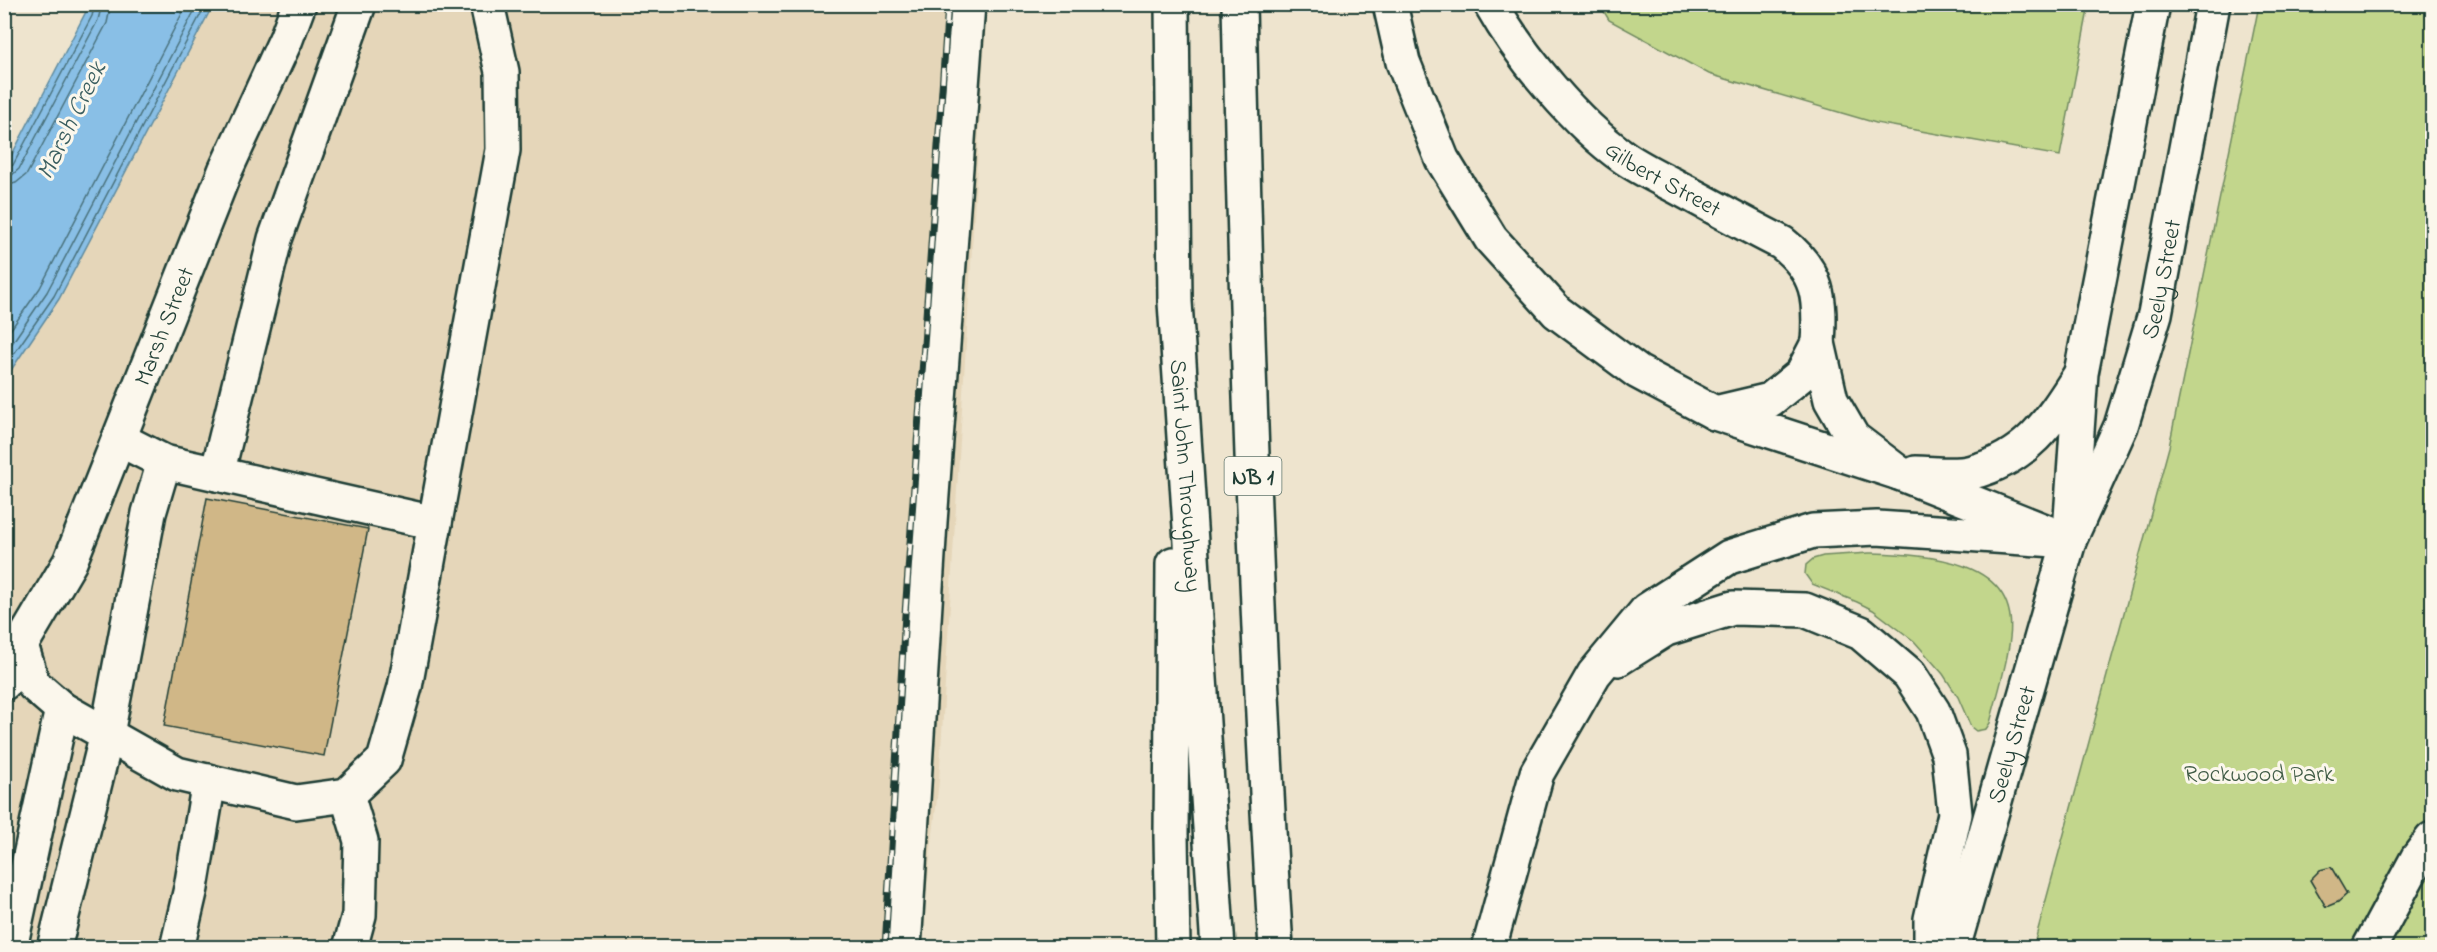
<svg xmlns="http://www.w3.org/2000/svg" width="2437" height="952" font-family="'Indie Flower',sans-serif">
<rect width="100%" height="100%" fill="#eee4ce"/>
<filter id="ink" filterUnits="userSpaceOnUse"><feTurbulence type="fractalNoise" baseFrequency=".0167" numOctaves="2"/><feDisplacementMap in="SourceGraphic" scale="12" xChannelSelector="R" yChannelSelector="G"/><feConvolveMatrix kernelMatrix="1 2 1 2 8 2 1 2 1" color-interpolation-filters="sRGB"/></filter>
<g filter="url(#ink)">
<polygon fill="#e5d6b9" points="213,5 987,5 939,781 920,947 5,948 5,379 59,299"/>
<g fill="#c2d68c" stroke="#708a60" stroke-width="1.5">
<polygon points="1600,5 2089,5 2060,156 1876,123 1709,74 1609,20"/>
<polygon points="2259,5 2432,5 2432,947 2033,948 2169,447"/>
<path d="M1869,553C1924,555 2020,557 2010,638C2007,666 1997,695 1990,723L1986,729L1976,731L1971,727L1958,697L1943,674L1914,641L1873,610L1857,602L1812,584L1805,574L1806,565L1813,559L1823,556Z"/>
</g>
<polygon fill="#89bfe6" stroke="#5f8b9f" stroke-width="1.5" points="90,4 213,5 59,299 5,379 5,168"/>
<g fill="none" stroke-linecap="round" stroke-linejoin="round">
<g stroke="#49717b" stroke-width="1.5">
<polyline points="4,169 13,165 92,16 95,4"/>
<polyline points="4,176 12,175 19,169 98,20 102,4"/>
<polyline points="4,186 16,183 27,174 107,23 111,4"/>
<polyline points="4,339 40,288 187,4"/>
<polyline points="4,355 47,292 198,4"/>
<polyline points="4,368 54,296 206,4"/>
</g>
</g>
<g fill="#d0b787" stroke="#1f3d34" stroke-width="1.5">
<polygon points="207,498 368,529 324,756 164,726"/>
<polygon points="2331,867 2347,894 2338,902 2326,907 2310,880 2320,870"/>
</g>
<g fill="none" stroke-linecap="round" stroke-linejoin="round">
<defs>
<g id="minor">
<path id="s1" d="M1491,4C1520,56 1576,124 1625,158C1641,169 1660,178 1677,187C1712,206 1746,225 1782,243C1819,272 1821,299 1818,343"/>
<polyline points="119,439 164,462 435,523"/>
<polyline points="217,474 275,239 359,4"/>
<polyline points="21,645 33,684 62,709 177,774 296,802 347,795 384,760 405,687 503,150 502,72 487,4"/>
<path id="s2" d="M4,683L21,645L70,562L225,171L286,39L299,4"/>
<polyline points="347,795 361,841 359,915 350,948"/>
<polyline points="10,948 62,709"/>
<polyline points="54,948 107,734 149,513 164,462"/>
<polyline points="177,948 191,888 209,781"/>
<polyline points="904,948 930,522 968,4"/>
<polyline points="2369,948 2417,859 2432,839"/>
</g>
<g id="major">
<polyline points="1818,343 1831,400 1853,438 1899,473 2062,538"/>
<path d="M1916,473C1933,473 1955,477 1972,472C2028,458 2051,420 2080,375"/>
<polyline points="2071,518 2081,373 2153,4"/>
<path id="s3" d="M1953,948L2069,541L2121,426L2155,314L2213,4"/>
</g>
<g id="highway">
<path id="s4" d="M1172,4L1175,302L1218,948"/>
<path d="M1239,4C1246,319 1256,634 1276,948"/>
<polyline points="1390,4 1403,62 1442,159 1491,239 1557,312 1638,372 1715,413 1899,473"/>
<polyline points="1715,413 1770,400 1802,374 1818,343"/>
<polyline points="1173,564 1171,836 1173,948"/>
<polyline points="1618,659 1666,629 1733,608 1805,610 1861,633 1909,674 1933,711 1949,755 1955,814 1931,919 1931,948"/>
<polyline points="1489,948 1537,773 1594,674 1647,610 1729,557 1813,531 1877,528 2069,541"/>
</g>
</defs>
<use href="#minor" stroke="#1f3d34" stroke-width="38"/>
<use href="#major" stroke="#1f3d34" stroke-width="38"/>
<use href="#highway" stroke="#1f3d34" stroke-width="38"/>
<use href="#minor" stroke="#fbf7ec" stroke-width="33"/>
<use href="#major" stroke="#fbf7ec" stroke-width="33"/>
<use href="#highway" stroke="#fbf7ec" stroke-width="33"/>
<defs>
<polyline id="rail" points="885,948 905,614 948,4"/>
</defs>
<use href="#rail" stroke="#1f3d34" stroke-width="7"/>
<use href="#rail" stroke="#fbf7ec" stroke-width="4.5" stroke-dasharray="14" stroke-linecap="butt"/>
</g>
</g>
<g text-anchor="middle" stroke-width="6" stroke-linejoin="round" paint-order="stroke">
<rect fill="#fbf7ec" stroke="#61756b" stroke-width="1.5" x="1224.5" y="457" width="57" height="38" rx="4.5"/>
<g font-size="22" font-weight="bold" fill="#1f3d34">
<text x="1253" y="484">NB 1</text>
</g>
<g font-size="24" fill="#1f3d34" stroke="#fbf7ec">
<text dy="8" stroke="none"><textPath href="#s1" startOffset="249">Gilbert Street</textPath></text>
<text dy="8" stroke="none"><textPath href="#s3" startOffset="702">Seely Street</textPath></text>
<text dy="8" stroke="none"><textPath href="#s2" startOffset="392">Marsh Street</textPath></text>
<text dy="8" stroke="none"><textPath href="#s4" startOffset="472">Saint John Throughway</textPath></text>
<text dy="8" stroke="none"><textPath href="#s3" startOffset="212">Seely Street</textPath></text>
</g>
<g font-size="24" fill="#405c46" stroke="#fbf7ec">
<text x="2259" y="781">Rockwood Park</text>
</g>
<g font-size="26" font-style="italic" fill="#3a5e60" stroke="#fbf7ec">
<text transform="translate(70 120) rotate(-64)" y="9">Marsh Creek</text>
</g>
</g>
<rect width="2437" height="952" fill="none" stroke="#fbf7ec" stroke-width="24"/>
<rect x="12" y="12" width="2413" height="928" fill="none" stroke="#1f3d34" stroke-width="2" filter="url(#ink)"/>
</svg>
